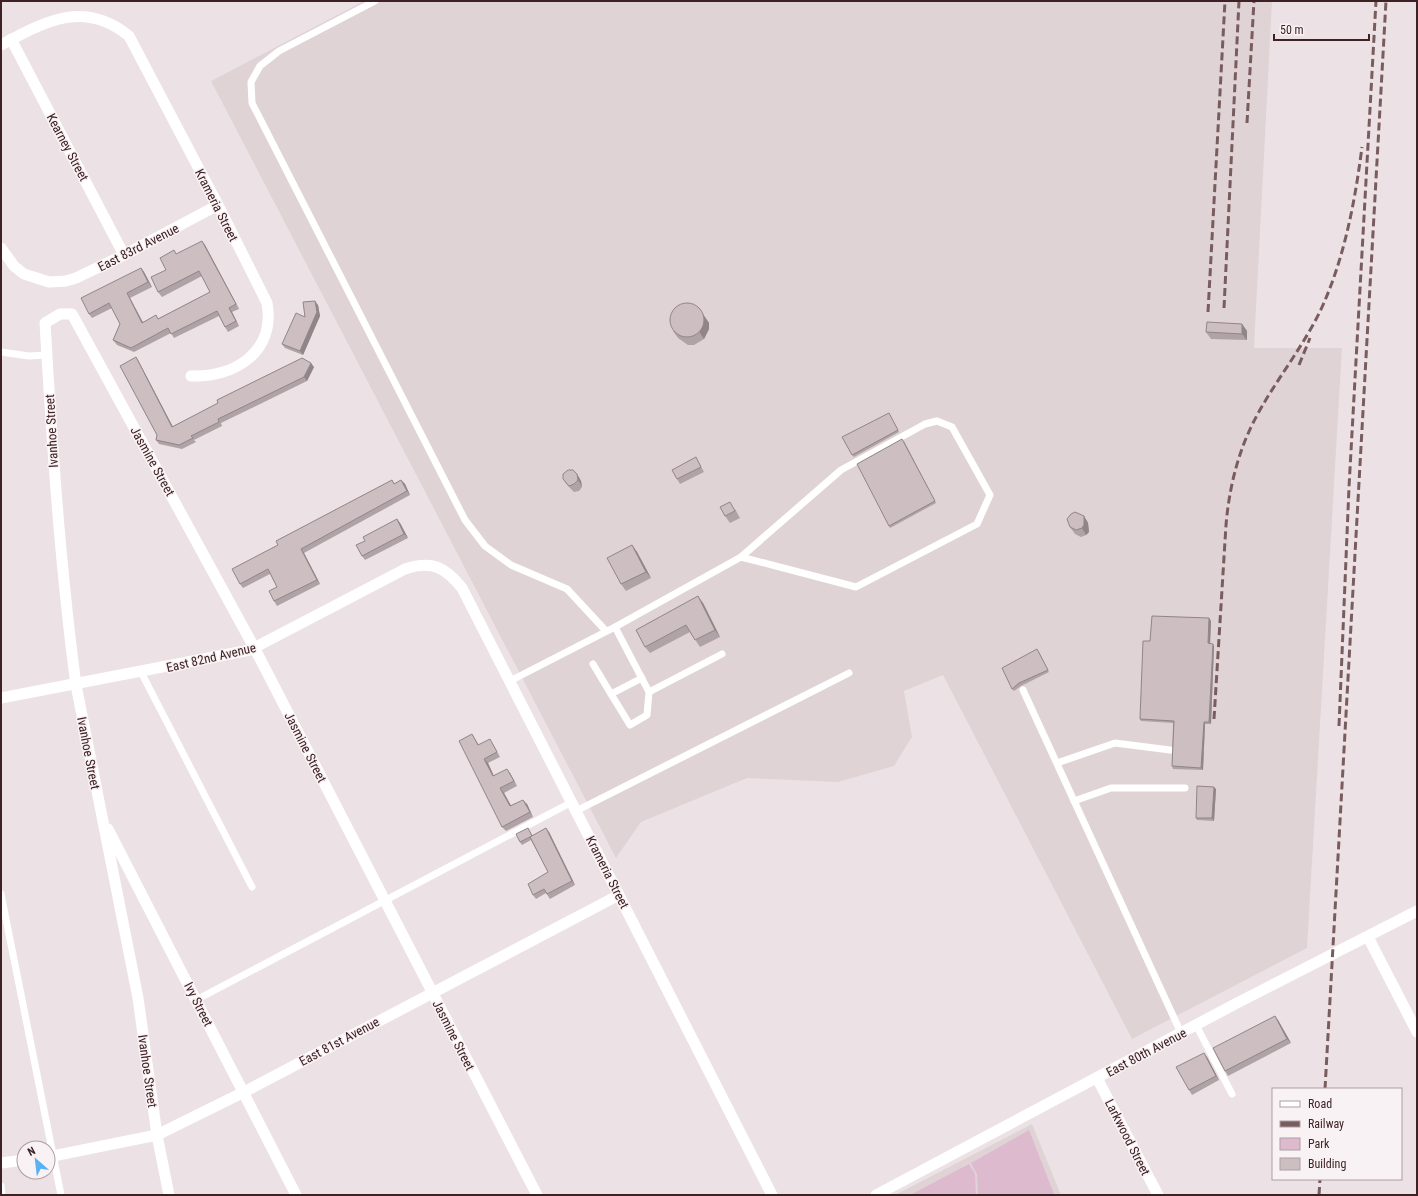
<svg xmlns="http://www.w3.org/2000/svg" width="1418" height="1196" font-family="'Roboto Condensed',sans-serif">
<rect width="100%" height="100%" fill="#ece2e5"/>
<g fill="#e0d3d6">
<polygon points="364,1 1272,1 1254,348 1342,348 1307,948 1132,1039 943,675 904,691 912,737 894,766 838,782 747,778 641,822 616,858 211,81"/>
<polygon points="1032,1124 1061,1195 895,1195"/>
</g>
<g fill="#debace">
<polygon points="1029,1130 1054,1194 978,1195 977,1174 971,1163"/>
<polygon points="969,1164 975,1174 976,1195 910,1195"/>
</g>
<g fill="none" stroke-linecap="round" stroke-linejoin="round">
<g stroke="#fff" stroke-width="7">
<polyline points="375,1 279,51 260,66 251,82 252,103 465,520 485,546 511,565 567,589 606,631"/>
<polyline points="1,352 29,356 47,355"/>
<polyline points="615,627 649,692 722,654"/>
<polyline points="593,664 611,694 642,678"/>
<polyline points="141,672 252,887"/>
<polyline points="510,681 615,627 741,557 856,587 977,524 990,495 952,427 937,421 925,424 841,470 741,557"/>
<polyline points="1023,690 1181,1033"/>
<polyline points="611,694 630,725 647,715 649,692"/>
<polyline points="1057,763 1115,743 1170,750"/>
<polyline points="1074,801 1111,788 1185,788"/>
<polyline points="576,811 849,673"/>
<polyline points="1,894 61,1195"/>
<polyline points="196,1000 572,802"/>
<polyline points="1196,1025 1232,1094"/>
<polyline points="1,1186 2,1195"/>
</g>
<g stroke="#fff" stroke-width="11">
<polyline points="11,39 124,255"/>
<path d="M1,45C47,20 85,0 129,36L218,205L267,303C276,352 234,378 191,376"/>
<polyline points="1,248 14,266 24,274 49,282 66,281 76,278 124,255 218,205"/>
<path d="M1,698L250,650L405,569C432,560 445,567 462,588L772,1195"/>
<polyline points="108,829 296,1195"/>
<polyline points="1368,937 1417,1032"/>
<polyline points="48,1157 157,1135 244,1092 619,895"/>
<polyline points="1,1163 24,1160"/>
<path d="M169,1195L157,1135L138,998L76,685C60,565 52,444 45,323L60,314H72L255,649L537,1195"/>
</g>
<g stroke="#fff" stroke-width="11">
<polyline points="1097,1078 1158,1195"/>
<polyline points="876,1195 1237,1003 1417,911"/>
</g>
<g stroke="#795c5e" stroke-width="3" stroke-dasharray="8 4" stroke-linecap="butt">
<polyline points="1247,123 1254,1"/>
<polyline points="1224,308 1239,1"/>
<polyline points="1208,312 1225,1"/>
<polyline points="1299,365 1310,338"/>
<path d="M1214,719L1226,525C1229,490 1237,455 1253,423C1273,383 1304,347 1323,305C1345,255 1355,201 1362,147"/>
<polyline points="1339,726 1349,487 1376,1"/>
<polyline points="1325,1089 1386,1"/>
<polyline points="1319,1195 1320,1179"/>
</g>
</g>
<g fill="#b0a3a7">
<polygon points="205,245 239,309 232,312 239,326 228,332 225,327 219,316 174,338 171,333 134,352 117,345 113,340 120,324 112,308 92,318 89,314 141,268 144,272 152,287 130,298 143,322 158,319 210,292 202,276 162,297 158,292 166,270 176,254"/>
<polygon points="318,305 320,316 303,355 285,348 282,344 305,317"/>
<polygon points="703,314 709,323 709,329 704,339 694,345 688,345 678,338 673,331"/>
<polygon points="1242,324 1247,331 1247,340 1211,339 1206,332"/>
<polygon points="136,357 139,362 173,427 314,367 307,381 221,423 222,426 194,440 196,442 182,449 159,444 156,440 157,435"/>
<polygon points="889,413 899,432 854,457 852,455"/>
<polygon points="904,441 936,503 890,528 889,526"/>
<polygon points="696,457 704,472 680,484 677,479"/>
<polygon points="577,474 581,481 582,487 579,491 574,492 568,486 563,479"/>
<polygon points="392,480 394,484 401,480 405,484 410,495 304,553 320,584 277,606 274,601 277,587 270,574 243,588 240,584 278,545"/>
<polygon points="735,509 740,518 730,523 725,516"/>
<polygon points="1084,516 1088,523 1089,532 1086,535 1081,537 1075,534 1070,527"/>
<polygon points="397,519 400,523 408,538 365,560 362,556 365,541"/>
<polygon points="632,545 637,552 651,578 626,591 621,584"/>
<polygon points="703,603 720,637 700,647 690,632 650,653 645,647"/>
<polygon points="1209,618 1211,621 1210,643 1214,646 1211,724 1205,724 1203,770 1173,769 1172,766 1173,723 1141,721 1140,719 1150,641"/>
<polygon points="1039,652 1049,672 1021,686 1014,691 1012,689"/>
<polygon points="472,734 479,745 493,744 500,757 488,763 494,776 510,773 517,786 504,793 511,806 527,804 533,817 506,831 502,827"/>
<polygon points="1216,789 1214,821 1197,820 1196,818"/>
<polygon points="528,828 532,835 549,832 575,885 550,899 546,893 536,899 533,895 548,872 531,840 522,845 520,842"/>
<polygon points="1278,1020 1291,1043 1228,1076 1225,1071"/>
<polygon points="1207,1057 1219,1080 1192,1095 1189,1090"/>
</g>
<g fill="#908588">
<polygon points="202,241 205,245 239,309 236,304"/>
<polygon points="141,268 144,272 152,287 148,282"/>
<polygon points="127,293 130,298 145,327 142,323"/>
<polygon points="315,301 318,305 320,316 303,355 300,351"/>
<polygon points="698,307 709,323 709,329 704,339 700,333"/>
<polygon points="229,308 232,312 239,326 236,321"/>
<polygon points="1242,324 1247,331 1247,340 1242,334"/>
<polygon points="136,357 139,362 175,431 172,427"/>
<polygon points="311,363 314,367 307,381 304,377"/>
<polygon points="577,474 581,481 582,487 578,480"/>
<polygon points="401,480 405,484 410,495 407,491"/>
<polygon points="1084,516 1088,523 1089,532 1086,535 1082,528"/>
<polygon points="397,519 400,523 408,538 404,534"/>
<polygon points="632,545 637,552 651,578 646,572"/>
<polygon points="301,549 304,553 320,584 317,580"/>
<polygon points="698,596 703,603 720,637 715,630"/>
<polygon points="1209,618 1211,621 1210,645 1208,643"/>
<polygon points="1213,644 1214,646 1211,724 1209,722"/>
<polygon points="1204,722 1205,724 1203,770 1201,768"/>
<polygon points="484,759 488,763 496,781 493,776"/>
<polygon points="507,769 510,773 517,786 514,781"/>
<polygon points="1214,787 1216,789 1214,821 1212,818"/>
<polygon points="500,788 504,793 514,811 510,806"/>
<polygon points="523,800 527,804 533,817 530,812"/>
<polygon points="546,828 549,832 575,885 572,881"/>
<polygon points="1275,1016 1278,1020 1291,1043 1287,1039"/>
<polygon points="1204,1053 1207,1057 1219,1080 1216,1076"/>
</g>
<g fill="#cdbec2" stroke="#908588">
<polygon points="202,241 236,304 229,308 236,321 225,327 217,311 171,334 168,328 131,348 113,340 120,324 109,303 89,314 81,298 141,268 148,282 127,293 142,323 156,315 158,319 210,292 199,271 158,292 151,277 166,270 160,258 174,250 176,254"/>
<polygon points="315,301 317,312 300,351 282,344 296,313 305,317 303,302"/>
<circle cx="687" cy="320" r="17"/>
<polygon points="1207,322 1242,324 1242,334 1206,332"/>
<polygon points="136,357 172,427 218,403 217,400 302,358 311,363 304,377 218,419 219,422 191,436 193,438 179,445 156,440 157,435 120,366"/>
<polygon points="889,413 898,430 852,455 842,437"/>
<polygon points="902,439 935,501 889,526 857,464"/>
<polygon points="696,457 701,467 677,479 672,470"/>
<polygon points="568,470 573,470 577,474 578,480 574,484 569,486 563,479 563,474"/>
<polygon points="392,480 394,484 401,480 407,491 301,549 317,580 274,601 269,591 277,587 268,569 240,584 232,569 278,545 276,541"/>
<polygon points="730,502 735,511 725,516 720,507"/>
<polygon points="1075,512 1084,516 1084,525 1082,528 1076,530 1070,527 1067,519 1071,514"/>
<polygon points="397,519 404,534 362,556 356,545 365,541 363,537"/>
<polygon points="632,545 646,572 621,584 607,558"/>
<polygon points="698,596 715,630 695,640 686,625 645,647 636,630"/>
<polygon points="1152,616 1209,618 1208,643 1213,644 1209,722 1204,722 1201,768 1172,766 1174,721 1140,719 1143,641 1150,641"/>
<polygon points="1037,649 1048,670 1019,683 1012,689 1002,668"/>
<polygon points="472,734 478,745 490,739 497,752 484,759 493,776 507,769 514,781 500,788 510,806 523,800 530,812 502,827 459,741"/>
<polygon points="1197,786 1214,787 1212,818 1196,818"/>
<polygon points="528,828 532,836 520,842 516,834"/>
<polygon points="546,828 572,881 547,894 544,889 533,895 528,884 548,872 530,837"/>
<polygon points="1275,1016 1287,1039 1225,1071 1213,1048"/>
<polygon points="1204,1053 1216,1076 1189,1090 1176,1067"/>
</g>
<g text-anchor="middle" stroke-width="3" stroke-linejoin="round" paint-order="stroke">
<g font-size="13" fill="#3e2124" stroke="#f9f2f4">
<text transform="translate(68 147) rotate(62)" y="5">Kearney Street</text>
<text transform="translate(217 205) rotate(63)" y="5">Krameria Street</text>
<text transform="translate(138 247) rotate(-27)" y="5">East 83rd Avenue</text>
<text transform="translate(51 431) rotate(-93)" y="5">Ivanhoe Street</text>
<text transform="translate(153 461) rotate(61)" y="5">Jasmine Street</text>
<text transform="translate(211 657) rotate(-13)" y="5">East 82nd Avenue</text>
<text transform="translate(306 747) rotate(63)" y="5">Jasmine Street</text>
<text transform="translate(89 753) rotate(79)" y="5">Ivanhoe Street</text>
<text transform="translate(608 872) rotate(63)" y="5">Krameria Street</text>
<text transform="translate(199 1004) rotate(63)" y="5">Ivy Street</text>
<text transform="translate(454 1035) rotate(63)" y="5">Jasmine Street</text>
<text transform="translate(339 1041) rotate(-28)" y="5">East 81st Avenue</text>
<text transform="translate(1146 1052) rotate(-28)" y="5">East 80th Avenue</text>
<text transform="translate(148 1071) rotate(82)" y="5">Ivanhoe Street</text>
<text transform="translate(1128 1137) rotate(63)" y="5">Larkwood Street</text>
</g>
</g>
<rect width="1418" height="1196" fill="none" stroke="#3e2124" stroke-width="4"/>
<rect x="1272" y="1088" width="130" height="92" fill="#f9f2f4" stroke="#ae9ea1"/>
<rect x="1280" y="1101" width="20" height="6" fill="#ffffff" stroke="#ae9ea1"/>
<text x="1308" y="1108" font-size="12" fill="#3e2124">Road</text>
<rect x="1280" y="1121" width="20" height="6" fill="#795c5e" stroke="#ae9ea1"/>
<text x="1308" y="1128" font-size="12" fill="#3e2124">Railway</text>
<rect x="1280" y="1138" width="20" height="12" fill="#debace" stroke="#ae9ea1"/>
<text x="1308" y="1148" font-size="12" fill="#3e2124">Park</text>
<rect x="1280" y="1158" width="20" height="12" fill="#cdbec2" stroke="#ae9ea1"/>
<text x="1308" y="1168" font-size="12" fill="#3e2124">Building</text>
<g transform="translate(36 1160) rotate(332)"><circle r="19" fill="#f9f2f4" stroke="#ae9ea1"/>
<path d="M0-3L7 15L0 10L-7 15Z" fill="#58b1f4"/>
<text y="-6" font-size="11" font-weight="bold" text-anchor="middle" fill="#3e2124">N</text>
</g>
<path d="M1274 34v6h95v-6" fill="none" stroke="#3e2124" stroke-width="2"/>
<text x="1280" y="34" font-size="12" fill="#3e2124" stroke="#f9f2f4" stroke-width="3" paint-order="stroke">50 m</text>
</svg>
